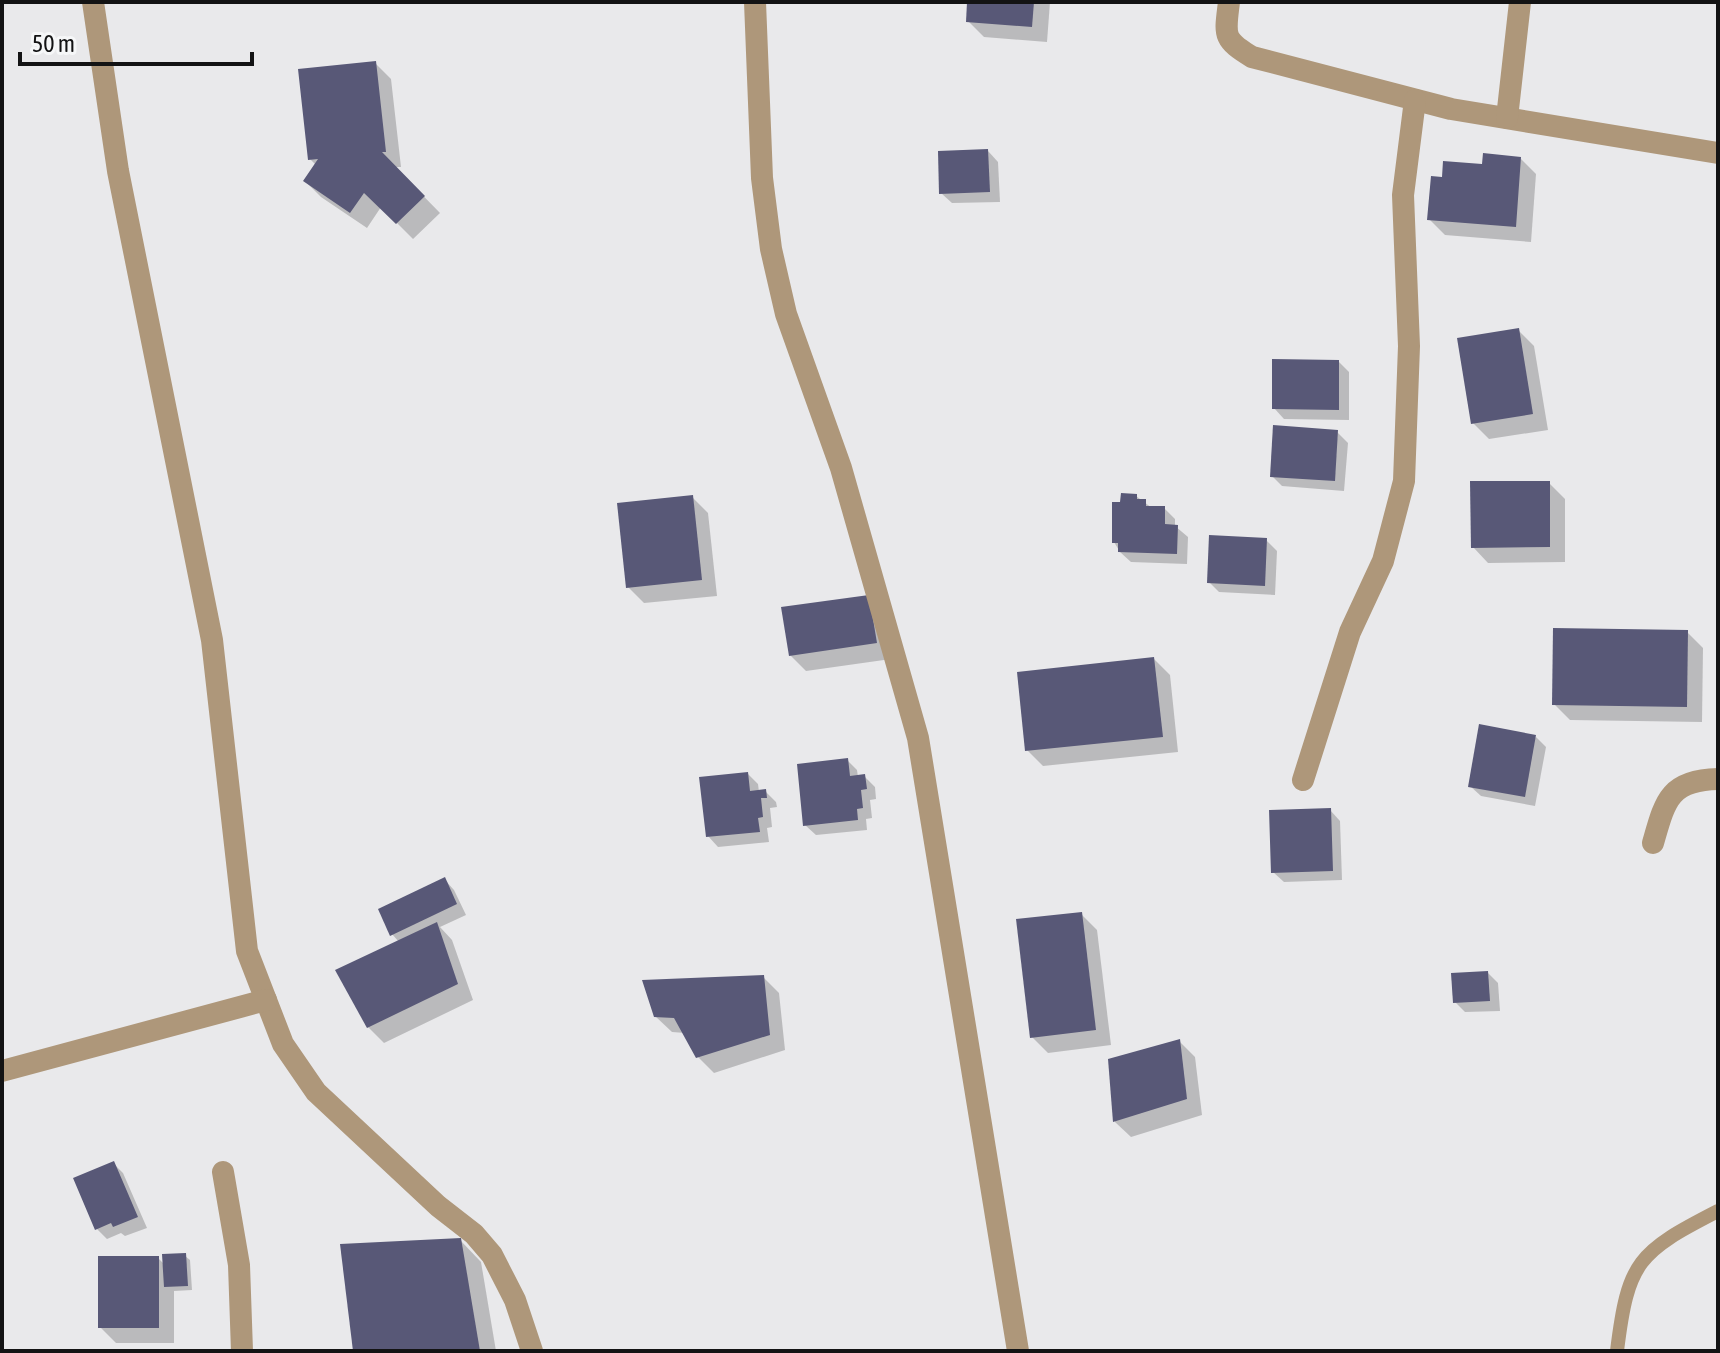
<svg xmlns="http://www.w3.org/2000/svg" width="1720" height="1353" font-family="'Asap Condensed',sans-serif">
<rect width="100%" height="100%" fill="#e9e9eb"/>
<g fill="#0003">
<polygon points="968,2 1050,2 1047,42 984,37 968,21"/>
<polygon points="375,63 391,79 401,167 395,167 440,213 413,239 381,207 367,228 321,197 305,181 316,165 310,159"/>
<polygon points="988,151 998,162 1000,202 952,203 941,193"/>
<polygon points="1520,158 1536,174 1531,242 1445,235 1429,219 1444,179 1484,166"/>
<polygon points="1518,330 1534,346 1548,430 1489,439 1473,423"/>
<polygon points="1339,362 1349,372 1349,420 1284,419 1274,408"/>
<polygon points="1337,432 1348,443 1344,491 1282,486 1272,476"/>
<polygon points="1549,483 1565,499 1565,562 1488,563 1473,547"/>
<polygon points="1136,496 1152,508 1164,508 1175,519 1175,526 1188,537 1187,564 1131,562 1120,552 1114,542 1122,504"/>
<polygon points="692,497 708,513 717,596 644,603 628,587"/>
<polygon points="1266,540 1277,551 1275,595 1219,592 1209,582"/>
<polygon points="869,597 891,659 806,671 790,655"/>
<polygon points="1687,632 1703,648 1702,722 1570,720 1554,704"/>
<polygon points="1154,659 1170,675 1178,752 1043,766 1027,750"/>
<polygon points="1536,737 1546,747 1535,806 1481,796 1470,786"/>
<polygon points="847,760 857,770 858,777 864,776 875,787 876,799 870,800 872,818 866,819 867,830 816,835 805,825"/>
<polygon points="748,774 758,784 759,792 766,792 776,802 777,807 770,808 772,827 767,828 769,842 718,847 708,836"/>
<polygon points="1330,810 1340,821 1342,880 1284,882 1273,872"/>
<polygon points="444,879 454,890 466,915 440,927 452,940 473,1000 384,1043 368,1027 399,942 392,934"/>
<polygon points="1081,914 1097,930 1111,1045 1048,1053 1032,1037"/>
<polygon points="1488,973 1498,983 1500,1011 1465,1012 1455,1002"/>
<polygon points="763,977 779,993 785,1050 714,1073 698,1057 685,1033 672,1032 655,1016"/>
<polygon points="1179,1041 1195,1057 1202,1115 1131,1137 1115,1122 1110,1061"/>
<polygon points="113,1163 123,1173 147,1228 125,1236 121,1233 107,1239 97,1229"/>
<polygon points="460,1240 481,1262 496,1351 355,1351"/>
<polygon points="185,1256 190,1260 192,1290 174,1291 174,1343 116,1343 100,1327 158,1258 164,1264"/>
</g>
<g fill="#585877">
<polygon points="967,2 1034,2 1032,27 966,22"/>
<polygon points="376,61 386,152 382,152 425,196 396,224 364,193 350,213 303,181 318,159 308,160 298,69"/>
<polygon points="988,149 990,192 939,194 938,151"/>
<polygon points="1483,153 1521,157 1516,227 1427,220 1431,176 1442,177 1443,161 1482,164"/>
<polygon points="1519,328 1533,414 1471,424 1457,338"/>
<polygon points="1272,359 1339,360 1339,410 1272,409"/>
<polygon points="1273,425 1338,430 1335,481 1270,477"/>
<polygon points="1470,481 1550,481 1550,547 1471,548"/>
<polygon points="1121,493 1137,494 1137,499 1146,499 1146,506 1165,506 1165,524 1178,525 1177,554 1118,552 1118,543 1112,543 1112,502 1120,502"/>
<polygon points="693,495 702,580 626,588 617,503"/>
<polygon points="1209,535 1267,538 1265,586 1207,583"/>
<polygon points="869,595 877,643 789,656 781,607"/>
<polygon points="1553,628 1688,630 1687,707 1552,705"/>
<polygon points="1154,657 1163,737 1025,751 1017,672"/>
<polygon points="1479,724 1536,735 1525,797 1468,787"/>
<polygon points="848,758 850,776 865,774 867,789 861,790 863,808 857,809 858,820 803,826 797,764"/>
<polygon points="748,772 750,791 766,789 767,798 761,798 763,817 758,818 760,832 706,837 699,777"/>
<polygon points="1331,808 1333,871 1271,873 1269,810"/>
<polygon points="445,877 457,904 390,936 378,909"/>
<polygon points="1082,912 1096,1030 1030,1038 1016,919"/>
<polygon points="437,922 458,984 367,1028 335,970"/>
<polygon points="1488,971 1490,1001 1453,1003 1451,973"/>
<polygon points="764,975 770,1035 696,1058 674,1018 654,1017 642,980"/>
<polygon points="1180,1039 1187,1099 1113,1122 1108,1059"/>
<polygon points="114,1161 138,1217 113,1227 111,1223 95,1230 73,1178"/>
<polygon points="461,1238 480,1351 353,1351 340,1244"/>
<polygon points="186,1253 188,1286 164,1287 162,1254"/>
<rect x="98" y="1256" width="61" height="72"/>
</g>
<g fill="none" stroke-linecap="round" stroke-linejoin="round">
<path stroke="#ae977a" stroke-width="14" d="M1617,1351C1628,1261 1638,1252 1718,1211"/>
<g stroke="#ae977a" stroke-width="22">
<polyline points="93,2 118,171 212,640 247,951 283,1044 316,1092 438,1206 474,1234 492,1255 515,1300 532,1351"/>
<polyline points="755,2 762,178 771,249 786,314 841,468 918,738 1018,1351"/>
<path d="M1229,2C1225,35 1222,39 1252,57L1451,109L1718,153"/>
<polyline points="1507,118 1520,2"/>
<polyline points="1303,780 1350,632 1383,561 1404,481 1409,346 1403,195 1415,100"/>
<path d="M1653,843C1665,801 1669,780 1718,779"/>
<polyline points="2,1071 266,1000"/>
<polyline points="223,1172 239,1265 242,1351"/>
</g>
</g>
<rect width="1720" height="1353" fill="none" stroke="#131314" stroke-width="8"/>
<path d="M20 52v12h232v-12" fill="none" stroke="#131314" stroke-width="4"/>
<text x="32" y="52" font-size="24" fill="#131314" stroke="#f6f7f8" stroke-width="6" paint-order="stroke">50 m</text>
</svg>
